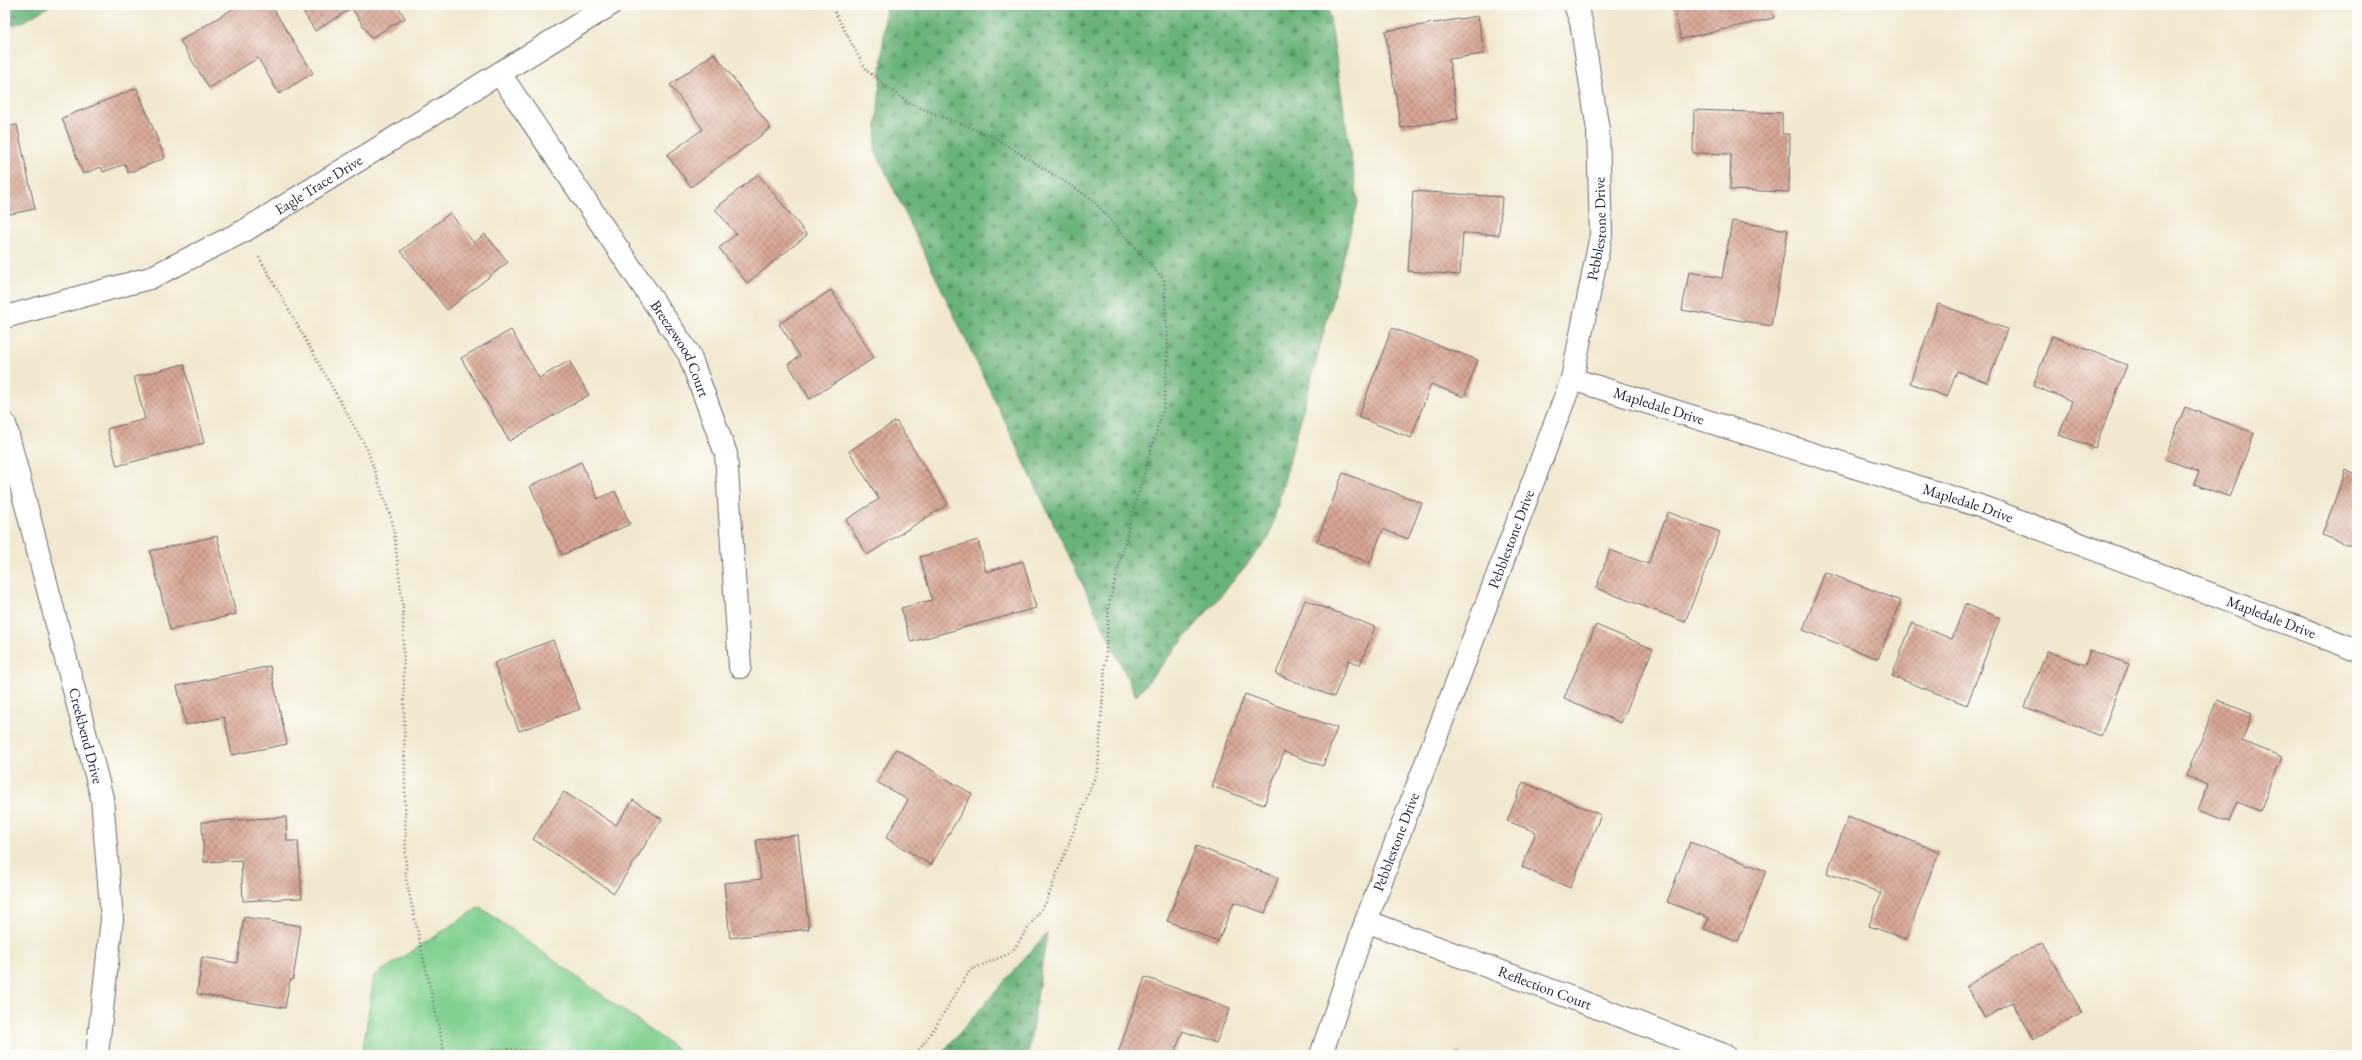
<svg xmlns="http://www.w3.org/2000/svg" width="2362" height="1060" font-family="'EB Garamond',serif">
<defs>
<pattern id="forest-firs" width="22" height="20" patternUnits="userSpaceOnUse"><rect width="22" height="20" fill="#69b37a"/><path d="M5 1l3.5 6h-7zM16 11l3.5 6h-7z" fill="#569165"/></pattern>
<pattern id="building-cross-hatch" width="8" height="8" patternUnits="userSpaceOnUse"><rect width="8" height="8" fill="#d8a694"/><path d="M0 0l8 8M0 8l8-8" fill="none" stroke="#af877a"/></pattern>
</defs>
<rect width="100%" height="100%" fill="#fdfcf7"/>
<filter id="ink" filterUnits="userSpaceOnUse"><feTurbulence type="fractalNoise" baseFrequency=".025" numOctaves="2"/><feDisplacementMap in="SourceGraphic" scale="8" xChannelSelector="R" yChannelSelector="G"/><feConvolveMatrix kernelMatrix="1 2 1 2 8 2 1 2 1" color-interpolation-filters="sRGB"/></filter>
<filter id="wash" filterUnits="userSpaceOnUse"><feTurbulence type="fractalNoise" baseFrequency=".012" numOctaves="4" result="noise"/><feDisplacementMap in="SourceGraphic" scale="16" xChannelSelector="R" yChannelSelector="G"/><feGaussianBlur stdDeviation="0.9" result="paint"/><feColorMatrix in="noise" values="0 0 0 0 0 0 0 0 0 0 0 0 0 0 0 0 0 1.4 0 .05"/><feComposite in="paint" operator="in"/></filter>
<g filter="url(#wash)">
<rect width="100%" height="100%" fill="#f1e8cf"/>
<polygon fill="#82d190" stroke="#527a66" points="480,907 681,1052 693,1055 362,1055 374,976"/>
<g fill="url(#forest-firs)" stroke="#466a5a">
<polygon points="5,5 51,5 23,22 5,27"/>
<polygon points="886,5 1328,5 1358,203 1269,538 1136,696 875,150"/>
<polygon points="1047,933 1028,1055 940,1055"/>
</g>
<g id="blocks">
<g fill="url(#building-cross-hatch)">
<polygon points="239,5 271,5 313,73 279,94 258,58 209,88 180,41"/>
<polygon points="299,5 397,5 405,18 371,38 352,8 315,31"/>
<polygon points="1673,5 1771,5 1774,18 1681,39"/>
<polygon points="1478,16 1484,54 1449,59 1458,119 1401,128 1385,31"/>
<polygon points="714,53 771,128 691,187 667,155 703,129 670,85"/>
<polygon points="137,88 165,158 128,173 125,164 103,172 101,167 83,174 62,118"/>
<polygon points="1694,110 1782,113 1782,134 1790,134 1789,192 1730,190 1731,154 1693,153"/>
<polygon points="17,125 35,209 5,215 5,127"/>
<polygon points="758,174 807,235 747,283 719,248 736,234 715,209"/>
<polygon points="1413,191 1502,197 1499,235 1463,233 1460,275 1408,271"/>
<polygon points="450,213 474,243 485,234 508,262 447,310 401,251"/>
<polygon points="1732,221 1788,230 1771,326 1682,310 1689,272 1722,278"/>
<polygon points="831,290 874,358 810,399 788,364 800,356 779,324"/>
<polygon points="1938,304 2007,329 1988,383 1957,371 1947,397 1910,383"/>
<polygon points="1392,328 1478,360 1464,397 1431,384 1411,438 1358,417"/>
<polygon points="511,330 539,378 569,361 589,395 509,441 461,358"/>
<polygon points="2052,336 2127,365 2095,448 2059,435 2072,401 2033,386"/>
<polygon points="184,364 204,443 117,466 107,429 145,419 134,377"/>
<polygon points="2185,407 2254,433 2230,497 2194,484 2199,472 2165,459"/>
<polygon points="896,421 948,504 867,555 846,520 879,499 849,451"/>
<polygon points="581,462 598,499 615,491 630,524 562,555 530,486"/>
<polygon points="2346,470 2357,474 2357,548 2322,535"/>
<polygon points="1343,473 1422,503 1408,539 1383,529 1370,563 1317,542"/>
<polygon points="1668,512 1720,532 1685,622 1596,588 1610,550 1648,564"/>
<polygon points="217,536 236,614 170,630 150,551"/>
<polygon points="978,540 986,572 1023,561 1036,608 911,642 901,608 932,600 920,557"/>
<polygon points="1825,572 1901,601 1878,659 1803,630"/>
<polygon points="1305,600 1375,627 1360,665 1349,660 1334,697 1276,674"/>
<polygon points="1965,604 2000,618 1967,705 1892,676 1912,623 1952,639"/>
<polygon points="1596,625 1653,649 1621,723 1564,698"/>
<polygon points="553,640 580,709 519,731 494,663"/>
<polygon points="2090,650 2129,664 2101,736 2025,707 2047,651 2085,665"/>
<polygon points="270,666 287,744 232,755 224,717 186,725 177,686"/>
<polygon points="1245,694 1337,728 1323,766 1284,752 1264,805 1211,786"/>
<polygon points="2217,700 2252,714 2242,741 2282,757 2260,811 2237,802 2229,822 2198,810 2208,785 2187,776"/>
<polygon points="896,749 972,794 931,865 886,838 908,800 877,782"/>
<polygon points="1523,782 1601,815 1570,888 1522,867 1536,832 1507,821"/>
<polygon points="564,792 616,825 633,800 662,819 614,893 533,839"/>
<polygon points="5,811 8,839 5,840"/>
<polygon points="286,817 287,841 298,841 302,898 243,901 241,860 204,862 202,822"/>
<polygon points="1848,817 1939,851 1906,939 1869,926 1881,893 1827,873"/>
<polygon points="798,835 809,929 730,938 724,883 761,879 756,840"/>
<polygon points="1690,842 1766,871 1738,942 1704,929 1709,918 1667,902"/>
<polygon points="1196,846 1278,878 1265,913 1234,902 1218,942 1167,921"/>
<polygon points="244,917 301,926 293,980 290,980 285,1008 197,994 202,957 237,963"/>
<polygon points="2042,942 2082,1012 2034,1039 2012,1002 1985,1018 1966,986"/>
<polygon points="1145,977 1230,1008 1216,1043 1183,1031 1174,1055 1123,1055 1118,1053"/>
<polygon points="2357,996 2357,1010 2352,1008"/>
<polygon points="1457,1052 1465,1055 1456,1055"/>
</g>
</g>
</g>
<g filter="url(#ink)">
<use href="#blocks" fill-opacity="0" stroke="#6a676f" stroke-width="1"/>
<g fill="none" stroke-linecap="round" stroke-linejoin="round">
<defs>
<g id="minor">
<path id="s1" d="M500,74L689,354L726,454L740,667"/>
<path id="s2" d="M5,317L150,278L244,231L610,5"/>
<path id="s3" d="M1572,379L1986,508L2357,650"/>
<path id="s4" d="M5,424L102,798L112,919L97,1055"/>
<path id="s5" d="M1366,921L1724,1055"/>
<path id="s6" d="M1321,1055L1366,921L1572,379L1601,235L1598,130L1581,22L1575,5"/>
</g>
</defs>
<use href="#minor" stroke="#6a676f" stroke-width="24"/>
<g stroke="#6a676f" stroke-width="2.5" stroke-dasharray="1 3" stroke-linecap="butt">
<polyline points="831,5 866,70 908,103 992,136 1092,199 1164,280 1168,346 1164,406 1132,514 1109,604 1098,769 1046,902 1011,953 970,970 934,1029 916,1054 912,1055"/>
<polyline points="259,257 367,449 393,524 403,608 406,879 445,1055"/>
<polyline points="448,1055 501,1049 559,1052 568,1055"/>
</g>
<use href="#minor" stroke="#fff" stroke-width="22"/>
</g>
</g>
<g text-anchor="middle" stroke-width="3.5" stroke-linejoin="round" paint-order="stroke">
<g font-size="15" fill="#22223b" stroke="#fdfcf7">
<text dy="5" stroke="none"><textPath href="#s2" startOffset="343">Eagle Trace Drive</textPath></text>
<text dy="5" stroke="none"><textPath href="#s6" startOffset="874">Pebblestone Drive</textPath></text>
<text dy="5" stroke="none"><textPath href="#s1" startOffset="329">Breezewood Court</textPath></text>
<text dy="5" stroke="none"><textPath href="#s3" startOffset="91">Mapledale Drive</textPath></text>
<text dy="5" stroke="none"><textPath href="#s3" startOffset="415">Mapledale Drive</textPath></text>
<text dy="5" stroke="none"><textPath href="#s6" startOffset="550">Pebblestone Drive</textPath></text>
<text dy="5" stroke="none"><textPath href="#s3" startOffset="739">Mapledale Drive</textPath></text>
<text dy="5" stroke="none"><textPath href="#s4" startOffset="322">Creekbend Drive</textPath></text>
<text dy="5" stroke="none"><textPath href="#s6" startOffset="226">Pebblestone Drive</textPath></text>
<text dy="5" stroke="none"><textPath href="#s5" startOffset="191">Reflection Court</textPath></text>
</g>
</g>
<rect width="2362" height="1060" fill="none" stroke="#fdfcf7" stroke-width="20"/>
</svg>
